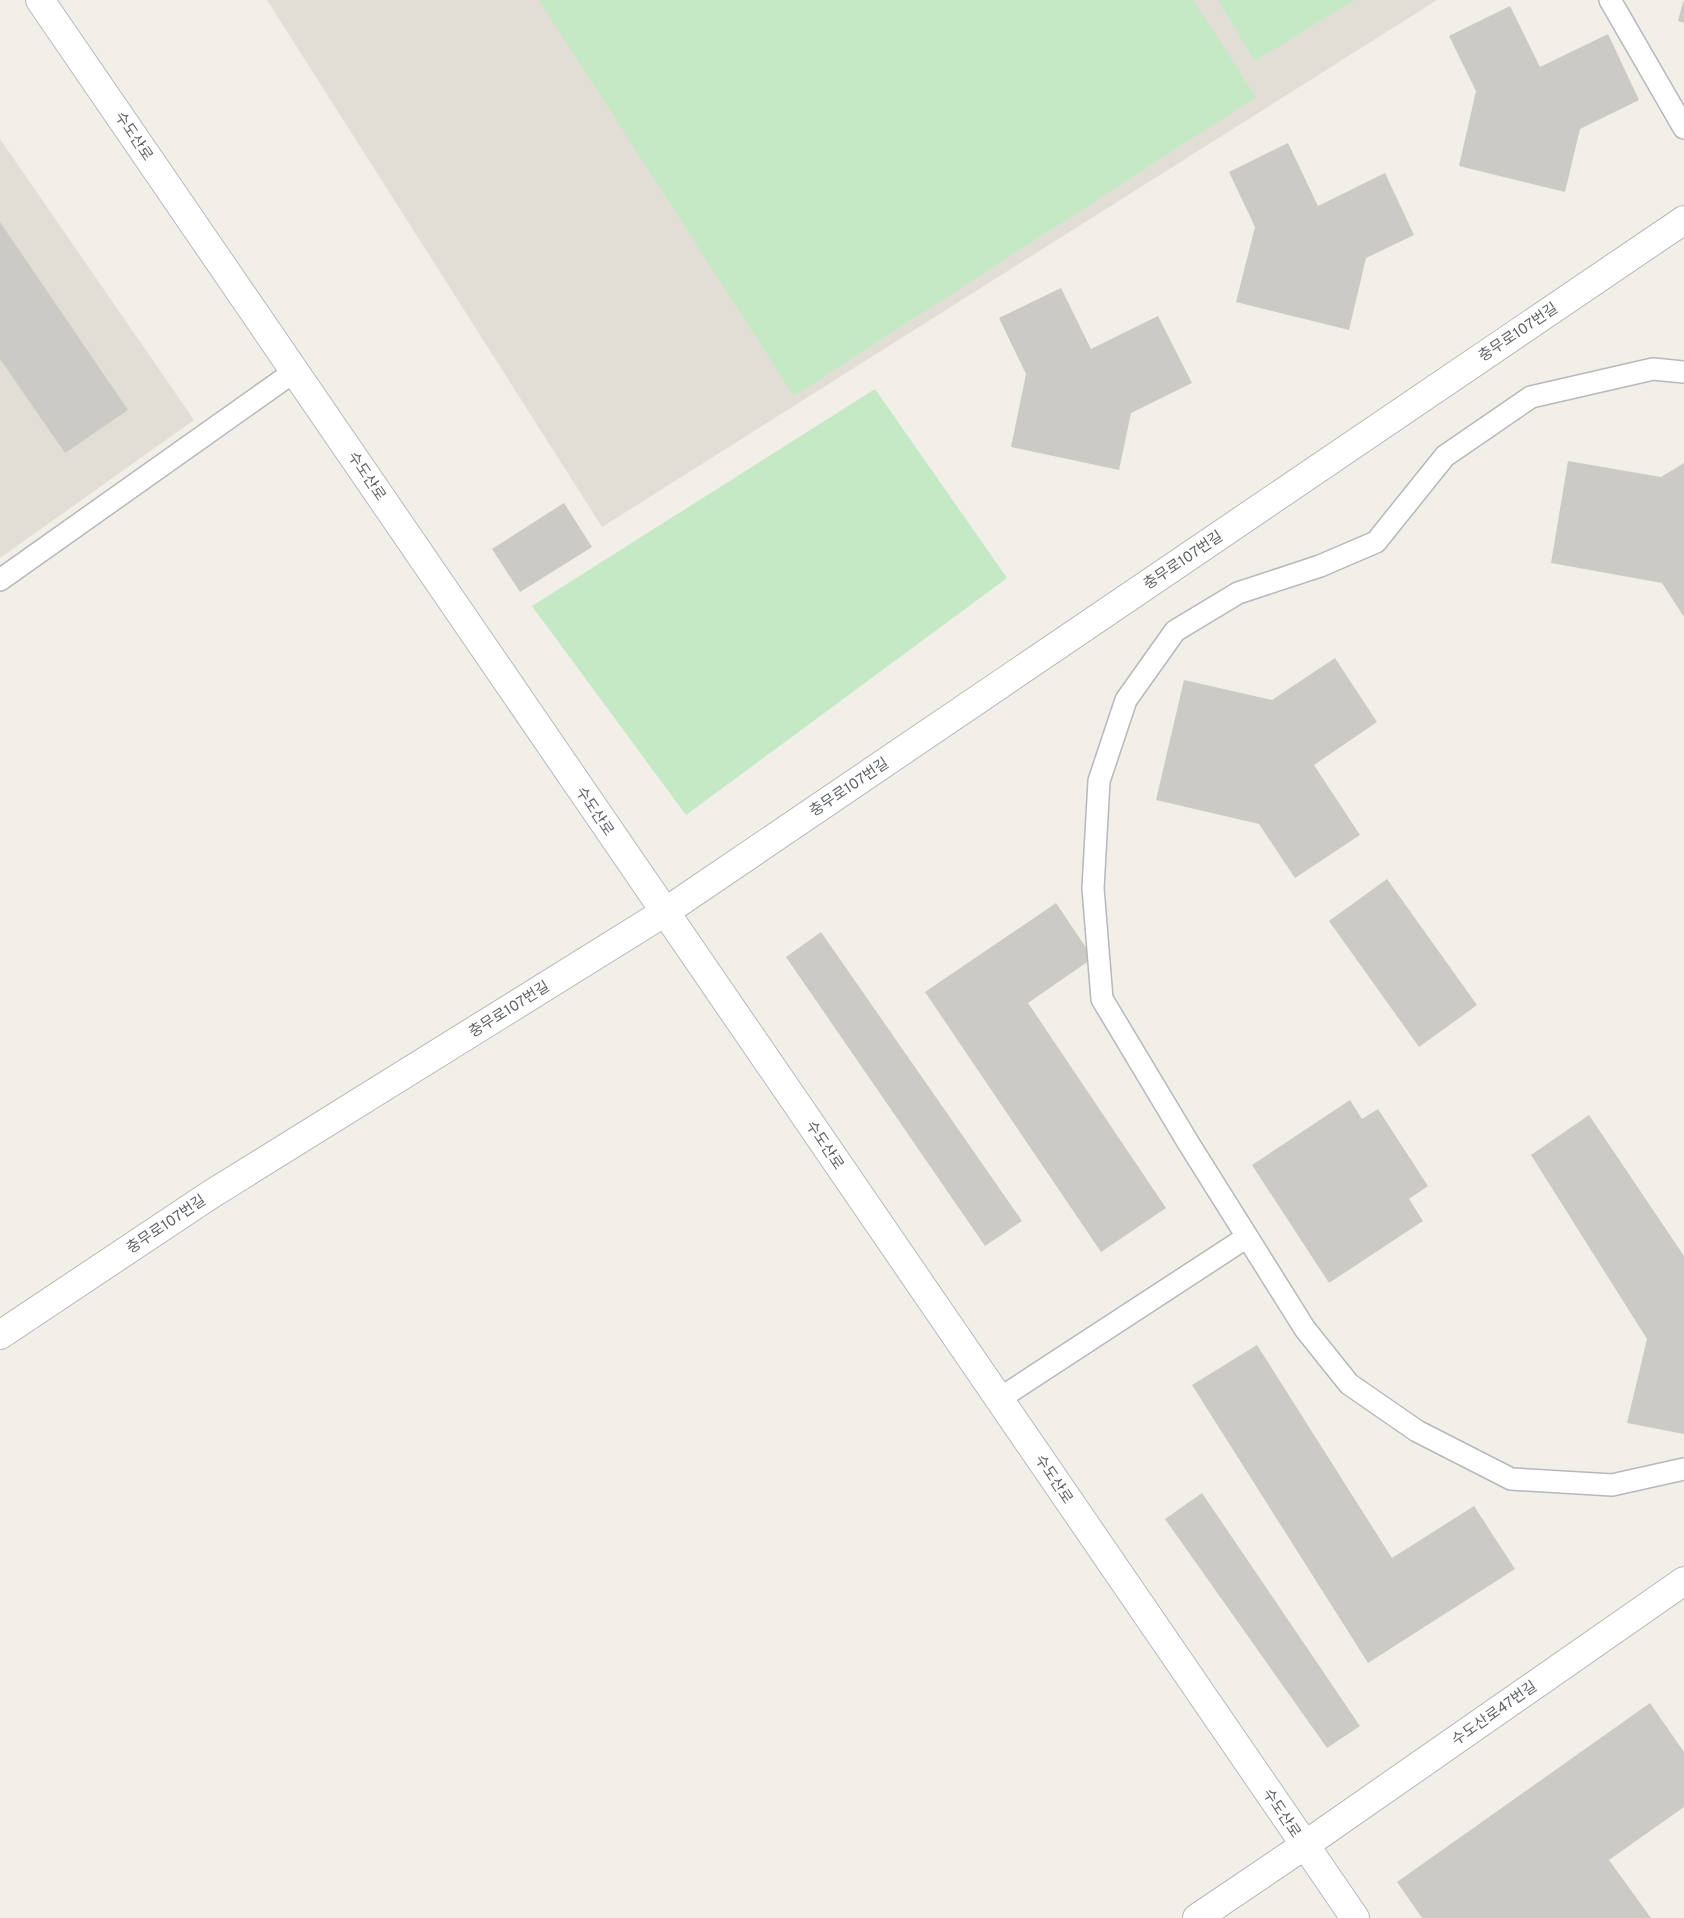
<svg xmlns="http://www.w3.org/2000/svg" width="1684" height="1918" font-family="Overpass,'Noto Sans KR',sans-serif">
<rect width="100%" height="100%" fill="#f1efe8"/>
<g fill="#e1ded6">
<polygon points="267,0 1437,0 602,527"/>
<polygon points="0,139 194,420 0,558"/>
</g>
<g fill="#c5e8c5">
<polygon points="539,0 1193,0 1256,97 794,396"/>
<polygon points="1218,0 1354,0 1255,61"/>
<polygon points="875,389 1007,578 686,815 532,606"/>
</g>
<g fill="#cccac5">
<polygon points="1683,2 1684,2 1684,23 1678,21"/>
<polygon points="1510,6 1540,67 1608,34 1639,100 1580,129 1565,192 1459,166 1476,91 1449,36"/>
<polygon points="1288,143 1318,206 1385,173 1414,235 1366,258 1349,330 1236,302 1255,227 1229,172"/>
<polygon points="0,222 128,410 65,453 0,359"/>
<polygon points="1061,288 1091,349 1158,316 1192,383 1131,413 1119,470 1011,447 1026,374 999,318"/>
<polygon points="1568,461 1661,477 1684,463 1684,617 1662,583 1551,563"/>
<polygon points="564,503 592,547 520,592 492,549"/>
<polygon points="1335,658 1377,722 1314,765 1360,835 1295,878 1259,824 1156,800 1184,680 1272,700"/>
<polygon points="1387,879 1477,1005 1419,1047 1329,921"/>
<polygon points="1056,903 1093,958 1028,1003 1166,1208 1101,1252 925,992"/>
<polygon points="821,932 1022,1221 985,1246 786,957"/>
<polygon points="1350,1100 1362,1119 1378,1109 1428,1186 1409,1199 1423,1221 1329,1283 1252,1165"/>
<polygon points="1589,1115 1684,1256 1684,1434 1627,1423 1647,1339 1531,1155"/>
<polygon points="1257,1345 1392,1558 1474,1506 1515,1569 1368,1663 1192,1385"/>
<polygon points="1202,1493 1360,1726 1327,1748 1165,1519"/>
<polygon points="1650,1703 1684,1752 1684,1807 1609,1860 1651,1918 1422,1918 1397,1882"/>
</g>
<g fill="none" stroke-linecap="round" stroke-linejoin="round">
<defs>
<g id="lane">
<polyline points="1610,0 1684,128"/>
<polyline points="1684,372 1653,369 1531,397 1445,456 1376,542 1320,566 1238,593 1175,631 1126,700 1099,781 1093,888 1102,999 1189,1144 1305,1329 1349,1384 1417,1431 1511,1479 1612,1485 1684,1469"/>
<polyline points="0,580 295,371"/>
<polyline points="999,1399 1247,1237"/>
</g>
<g id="street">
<polyline points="0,1335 210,1195 665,912 1684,220"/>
<polyline points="1197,1918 1305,1845 1684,1581"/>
</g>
<polyline id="secondary" points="40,0 1355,1918"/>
</defs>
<use href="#lane" stroke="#b5b8bc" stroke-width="24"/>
<use href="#street" stroke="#b5b8bc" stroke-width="30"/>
<use href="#secondary" stroke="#b6babf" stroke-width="30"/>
<use href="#lane" stroke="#fff" stroke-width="21"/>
<use href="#street" stroke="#fff" stroke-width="28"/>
<use href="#secondary" stroke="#fff" stroke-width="28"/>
</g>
<g text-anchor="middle" stroke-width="4" stroke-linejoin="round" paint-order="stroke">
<g font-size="15" fill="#5f6368" stroke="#fff">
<text transform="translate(134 136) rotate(56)" y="5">수도산로</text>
<text transform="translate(1518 332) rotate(-34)" y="5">충무로107번길</text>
<text transform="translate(367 476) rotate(56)" y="5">수도산로</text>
<text transform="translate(1183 560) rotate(-34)" y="5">충무로107번길</text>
<text transform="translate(849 787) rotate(-34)" y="5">충무로107번길</text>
<text transform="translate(595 811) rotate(56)" y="5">수도산로</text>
<text transform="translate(509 1009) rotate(-32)" y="5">충무로107번길</text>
<text transform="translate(825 1145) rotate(56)" y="5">수도산로</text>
<text transform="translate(166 1224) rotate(-34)" y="5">충무로107번길</text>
<text transform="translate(1054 1479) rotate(56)" y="5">수도산로</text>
<text transform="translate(1494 1713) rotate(-35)" y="5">수도산로47번길</text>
<text transform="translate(1282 1813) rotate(56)" y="5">수도산로</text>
</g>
</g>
</svg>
